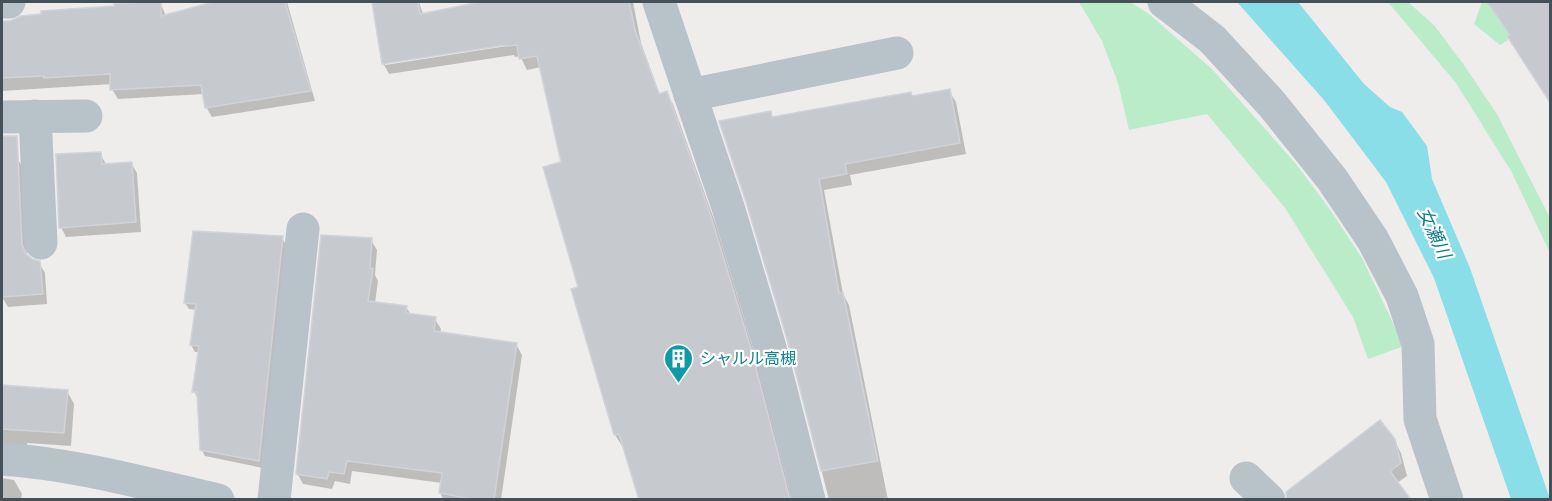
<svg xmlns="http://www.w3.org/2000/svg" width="1552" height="501" font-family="'PT Sans Narrow','Noto Sans JP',sans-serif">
<rect width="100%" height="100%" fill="#efecec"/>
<g fill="#bbecc9">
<polygon points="1079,2 1130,2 1149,14 1212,69 1296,164 1331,211 1362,258 1404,346 1368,359 1353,317 1285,208 1207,114 1129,130 1118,83 1102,41"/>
<polygon points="1388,2 1408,2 1434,25 1464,65 1498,116 1550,218 1550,253 1511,171 1456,83"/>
<polygon points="1482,2 1501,2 1491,8 1550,9 1506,36 1508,40 1500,45 1474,24"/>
</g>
<polygon fill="#8adee7" points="1237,2 1298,2 1364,84 1390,107 1402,112 1427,146 1432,179 1470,268 1550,499 1511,499 1434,278 1386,182 1324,100"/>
<g fill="#0003" fill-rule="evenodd">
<polygon points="160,2 166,16 218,2 287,2 315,101 212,117 206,107 204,94 118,99 112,89 112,84 2,91 2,21 9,22"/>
<path d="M373,2H419L423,14L488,2H633L641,43L660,95L666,93L673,104L716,225L757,362L792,500H640L624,445L622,446L615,435L580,288L563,163L541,67L527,70L520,56L515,57L514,55L389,74L383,63ZM513,42L514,45L385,65V62Z"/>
<polygon points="1504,2 1550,2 1550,103 1494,9"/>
<polygon points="949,91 956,102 966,154 850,175 852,185 824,190 843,294 849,305 888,500 829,500 788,338 770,113 773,118 911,94 913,97"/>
<polygon points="100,154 106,164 131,163 137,173 141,232 66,237 61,227"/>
<polygon points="2,157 17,158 23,168 27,255 28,258 39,263 45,273 47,304 8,307 2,297"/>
<polygon points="282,238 286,245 263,468 205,456 201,449 198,399 194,391 200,352 195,352 191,345 197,310 189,309 185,303"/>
<polygon points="371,240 377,250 375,275 378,281 375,303 406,307 411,315 435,319 441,329 440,333 516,344 522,355 501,500 444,500 440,493 442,483 352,471 350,484 335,481 332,489 303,484 297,473"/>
<polygon points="2,386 67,391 74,404 71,446 27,443 26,454 2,455"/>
<polygon points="1394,440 1401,453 1407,476 1397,483 1313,500"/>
<polygon points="2,478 14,480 22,494 21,500 2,500"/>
</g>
<g fill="#c6cacf" stroke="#d0d3d8" stroke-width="1.5">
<polygon points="146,2 161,2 161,16 213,2 285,2 311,91 205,108 201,85 110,90 110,74 44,78 44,76 2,78 2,21 10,21 21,16 41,14 41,11 114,6 114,4"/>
<polygon points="372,2 418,2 420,14 480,2 629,2 635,30 659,94 667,91 710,213 751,349 790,500 639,500 619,434 614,435 571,289 578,287 543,167 561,162 537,56 519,59 517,45 507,46 506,45 382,64"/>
<polygon points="1487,2 1551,2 1551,104 1507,36 1510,35"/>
<polygon points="950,89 960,143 845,164 847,174 819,179 839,293 843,293 878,461 821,471 787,339 746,202 719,121 771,111 772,117 911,92 912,96"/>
<polygon points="2,136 17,136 22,244 26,254 32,259 40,261 43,294 2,297"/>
<polygon points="101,152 102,164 132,162 136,222 59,228 56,154"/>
<polygon points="193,231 283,236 259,461 200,450 197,392 192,392 199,346 190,345 196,304 184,303"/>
<polygon points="321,235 372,238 370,268 373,269 368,301 407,306 406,313 436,317 434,331 517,343 494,500 476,500 439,493 442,473 347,461 344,474 329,472 327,479 296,474"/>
<polygon points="2,385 68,390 64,433 2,429"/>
<polygon points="1380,420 1395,439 1401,463 1390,471 1411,500 1287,500 1286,492"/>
</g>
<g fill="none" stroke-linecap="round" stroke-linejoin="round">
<g stroke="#b8c2c9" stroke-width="33">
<polyline points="2,2 9,2"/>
<polyline points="659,2 728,207 769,344 809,500"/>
<polyline points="1164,2 1212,39 1271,103 1332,179 1373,240 1402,296 1418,344 1420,419 1447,500"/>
<polyline points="690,95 897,53"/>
<polyline points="35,116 41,243"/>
<polyline points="2,117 86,116"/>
<path d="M2,459C75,464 147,484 218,500"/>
<polyline points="1246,478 1269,500"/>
<polyline points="274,500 303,229"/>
</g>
</g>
<defs>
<symbol id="building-pin" viewBox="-11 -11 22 30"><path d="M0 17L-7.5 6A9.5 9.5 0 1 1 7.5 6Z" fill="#0f9aa8" stroke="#fff"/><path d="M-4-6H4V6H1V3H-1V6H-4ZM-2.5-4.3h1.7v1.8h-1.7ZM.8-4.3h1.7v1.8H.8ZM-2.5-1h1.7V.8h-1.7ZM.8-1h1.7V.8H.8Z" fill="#fff"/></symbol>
</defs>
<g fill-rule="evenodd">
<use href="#building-pin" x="662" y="342" width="33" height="45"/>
</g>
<g text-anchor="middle" stroke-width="4.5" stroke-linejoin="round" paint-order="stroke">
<g font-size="16" fill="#0d838f" stroke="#fff" text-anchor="start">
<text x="700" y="364">シャルル高槻</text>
</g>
<g font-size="18" font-style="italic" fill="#127d8a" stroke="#fff">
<text transform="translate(1434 233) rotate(65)" y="6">女瀬川</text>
</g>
</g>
<rect width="1552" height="501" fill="none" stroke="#455159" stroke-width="6"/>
</svg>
